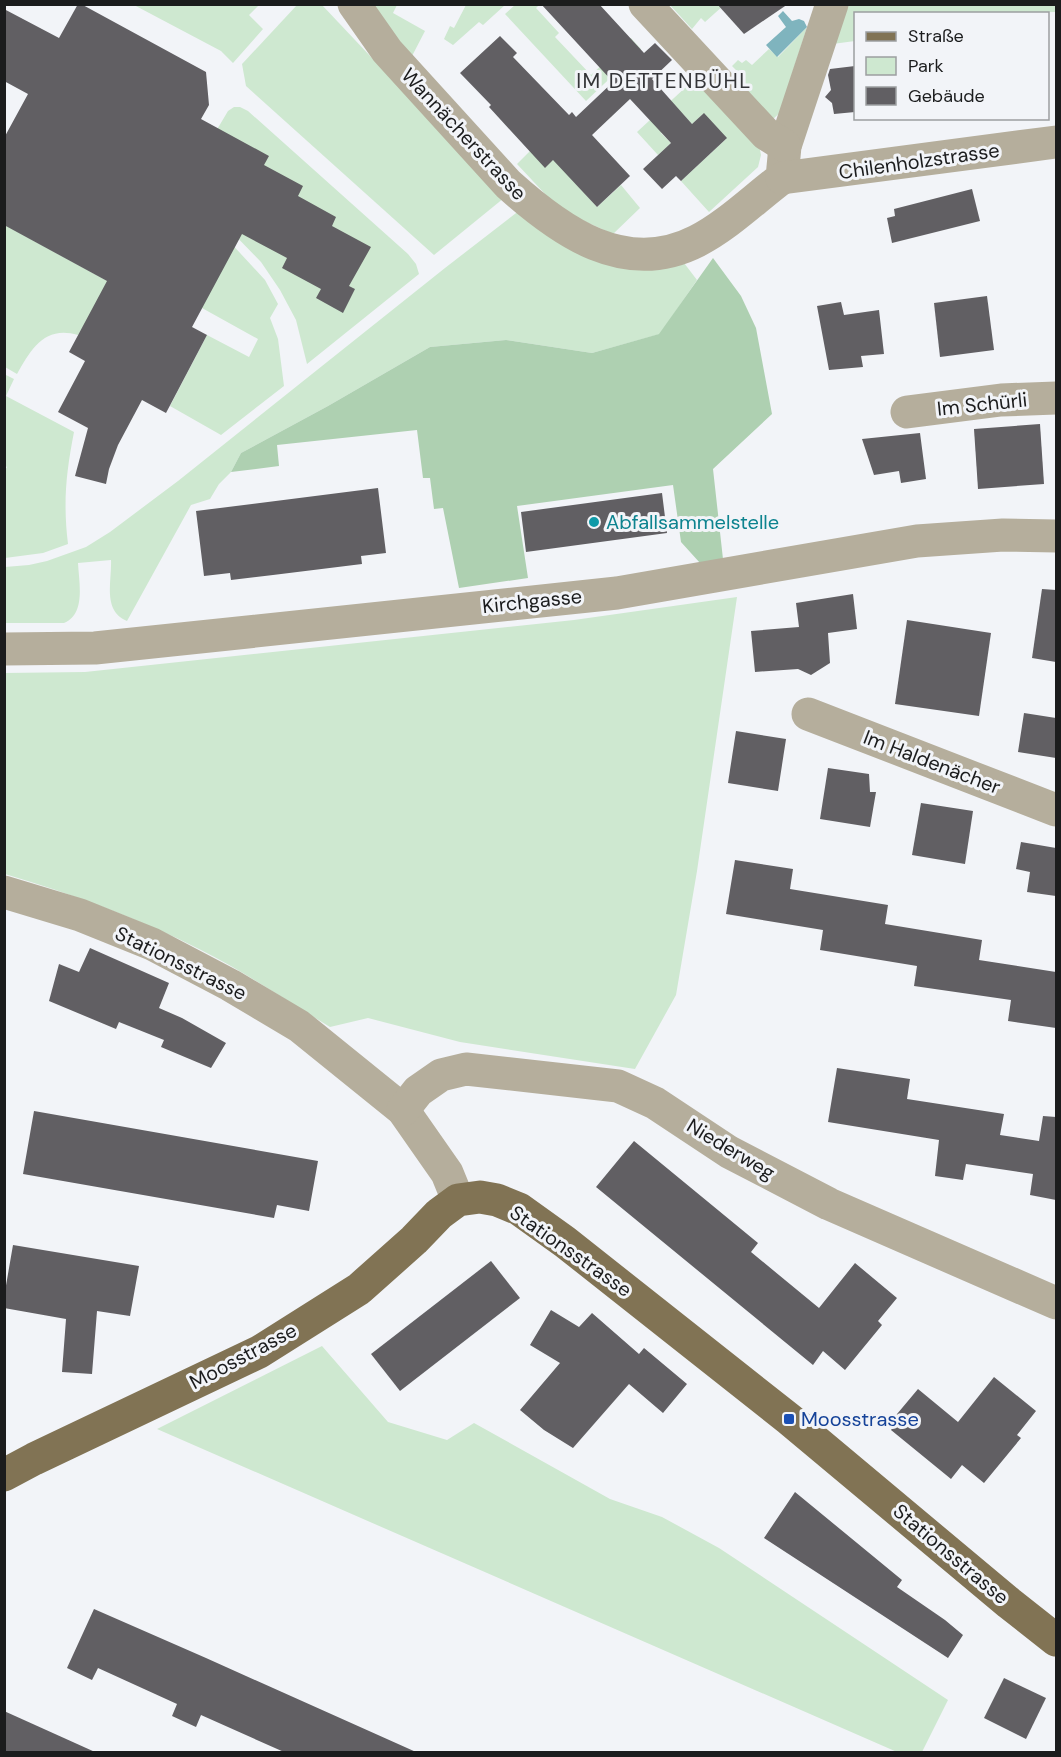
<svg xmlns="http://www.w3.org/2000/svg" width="1061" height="1757" font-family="'DM Sans',sans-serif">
<rect width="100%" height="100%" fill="#f2f4f8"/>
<g fill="#cee8d0">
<polygon points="134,5 259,5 249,15 263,29 233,63 221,51"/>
<polygon points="297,5 322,5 504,198 434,255 246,86 242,64"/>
<polygon points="373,5 397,5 393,13 425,31 412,56 383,21"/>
<polygon points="466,5 505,5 483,25 479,22 453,45 444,39 450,26 454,28"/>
<polygon points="515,5 539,5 536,8 559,33 555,37 591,75 631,38 641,49 586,101 505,14"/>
<polygon points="670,5 724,5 705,22 701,18 692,29"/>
<polygon points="839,5 1056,5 1056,12 856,14 855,41 825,45"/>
<polygon points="807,27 786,93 786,107 771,121 737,85 744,78 732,66 738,60 742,63 746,60 752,65 769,49 778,57"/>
<polygon points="699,75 759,145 761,155 758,167 709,212 681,181 726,139 703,114 692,124 682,113 661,133 671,143 658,155 637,132"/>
<polygon points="234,107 240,107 248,111 408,254 416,264 419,274 307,364 296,320 280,290 261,262 226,226 187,180 228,111"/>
<polygon points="530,151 545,167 561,152 567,174 597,207 621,185 640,208 613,234 566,213 546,195 517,164"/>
<path d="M520,210L681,259L697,280L660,334L592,353L506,340L430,347L328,406L241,453L231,472L219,484L210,499L191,505L127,621C102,611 112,581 111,560L78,563C79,583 86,614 64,623H5V567L29,565L47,561L86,547L110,532L178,481L445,268Z"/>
<path d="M5,225L111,283L78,335C45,325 31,349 17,374L5,367Z"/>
<polygon points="228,240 265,280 278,304 270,318 278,339 284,386 221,435 170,406 207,335 249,357 258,339 202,308"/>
<path d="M4,374L14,379L6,396L74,432C66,473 63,503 68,544L43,553L5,558L4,472L7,467L4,465Z"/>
<path d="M737,597L697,871L676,995L635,1069L460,1042L368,1018L330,1027C287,1001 245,972 201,950C138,918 72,894 5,874L4,673L85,672L574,620Z"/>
<polygon points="322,1346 388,1422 447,1440 474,1423 610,1499 662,1517 719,1548 948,1700 922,1752 897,1752 157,1429"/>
</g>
<polygon fill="#aed0b1" points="713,258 741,296 756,328 772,414 713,469 723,559 700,563 681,542 673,485 517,506 528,578 459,588 443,508 434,509 430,478 423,478 417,430 277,445 279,466 231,472 241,453 328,406 430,347 506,340 592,353 659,334"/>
<polygon fill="#7fb4be" points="783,11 792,21 799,19 804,21 807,27 777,57 766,45 786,27 778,16"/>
<g fill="#615f63">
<polygon points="78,4 81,4 206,72 209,105 201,119 269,156 264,165 303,186 298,196 336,217 332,226 371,247 349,286 355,289 343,313 316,298 321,289 282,268 287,258 242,234 192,327 207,335 166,413 142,400 118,445 109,469 106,484 75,476 88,428 58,412 85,361 69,352 107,281 4,225 4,138 28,94 4,81 4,9 59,38"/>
<polygon points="541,4 599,4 644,53 655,43 672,60 652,79 692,124 704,113 727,138 681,181 676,176 662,189 643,169 671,143 630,99 592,135 630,176 597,207 553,160 545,168 489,107 491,105 460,73 500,36 517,53 513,57 569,115 572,112 576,117 613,82"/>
<polygon points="717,4 788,4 744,34"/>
<polygon points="855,66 855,112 834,114 832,103 825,97 831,90 828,75 830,69"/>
<polygon points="972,189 980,221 892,243 887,218 895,216 894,209"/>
<polygon points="987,296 994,350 940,357 934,303"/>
<polygon points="841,302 844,315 879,310 884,354 861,356 863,367 829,370 817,306"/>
<polygon points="1040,424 1044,484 978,489 974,429"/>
<polygon points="920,433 926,479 901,483 899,471 874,475 862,439"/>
<polygon points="378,488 386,553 361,556 362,564 273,575 231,580 230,573 204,576 196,511"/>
<polygon points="662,493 667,533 526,552 521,512"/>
<polygon points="1042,589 1056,590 1056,662 1032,658"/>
<polygon points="853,594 857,629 828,633 830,663 811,675 798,669 755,672 751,631 799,627 796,603"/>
<polygon points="907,620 991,633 979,716 895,704"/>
<polygon points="1024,713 1056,718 1056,758 1018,752"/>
<polygon points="736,731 786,739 778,791 728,783"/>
<polygon points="828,768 869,774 870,792 876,792 870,827 820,819"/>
<polygon points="921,803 973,811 965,864 912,855"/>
<polygon points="1021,842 1056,848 1056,896 1027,892 1030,872 1016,869"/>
<polygon points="735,860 793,869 790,889 888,905 885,924 982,940 979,960 1056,972 1056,1028 1008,1021 1011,1000 914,986 917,966 820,950 823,930 726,914"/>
<polygon points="90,948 169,983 159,1008 182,1018 226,1043 211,1068 161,1047 164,1040 119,1022 116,1029 49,1001 59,964 79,972"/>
<polygon points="837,1068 910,1079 907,1099 1004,1114 1000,1135 1039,1141 1043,1116 1056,1117 1056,1200 1030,1195 1033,1174 966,1164 963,1180 935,1176 939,1140 828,1122"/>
<polygon points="34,1111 318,1161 309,1211 277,1205 274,1218 23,1174"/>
<polygon points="634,1141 758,1243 751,1252 819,1308 855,1263 897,1298 878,1321 882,1325 845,1370 823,1351 813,1365 596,1187"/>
<polygon points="13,1245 139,1266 130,1316 97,1311 92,1374 62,1372 66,1319 4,1308 4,1297"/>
<polygon points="491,1261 520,1298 400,1391 371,1354"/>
<polygon points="551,1310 579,1327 592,1313 639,1354 644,1348 687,1384 663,1413 629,1384 573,1448 544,1430 520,1410 560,1363 530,1345"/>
<polygon points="994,1377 1036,1411 1017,1435 1021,1438 984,1483 962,1465 951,1479 891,1430 896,1423 892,1420 918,1389 958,1422"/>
<polygon points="795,1492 902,1580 897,1587 945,1620 963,1635 948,1658 764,1538"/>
<polygon points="94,1609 206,1658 416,1752 284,1752 201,1715 196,1727 172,1716 177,1704 98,1668 92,1680 67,1668"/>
<polygon points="1004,1678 1046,1698 1026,1739 984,1718"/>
<polygon points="4,1711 95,1752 4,1752"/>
</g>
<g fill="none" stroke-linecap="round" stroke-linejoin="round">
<g stroke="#b5ae9c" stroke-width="33">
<path d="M354,4L387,51L508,184C560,231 625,278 697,241C728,225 754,199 782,178L785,146L832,4"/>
<polyline points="645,4 766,134 785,146"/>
<polyline points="782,178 1056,142"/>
<polyline points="907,412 1001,400 1056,398"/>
<polyline points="4,649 95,648 617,593 917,541 1003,535 1056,536"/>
<polyline points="808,714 1056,810"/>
<polyline points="4,892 80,915 152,944 230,985 299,1026 403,1110 447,1173 458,1200"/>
<polyline points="403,1110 418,1091 441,1075 466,1069 618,1086 655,1103 729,1152 829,1204 1056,1303"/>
</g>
<polyline stroke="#817354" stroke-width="33" points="4,1475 34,1459 259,1352 359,1289 414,1240 439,1214 458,1200 480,1197 497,1200 519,1209 565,1242 789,1419 1009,1603 1056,1640"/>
</g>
<circle fill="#0f9aa8" stroke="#f2f4f8" stroke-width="2" cx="594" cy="522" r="6"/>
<rect fill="#1a4fb4" stroke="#f2f4f8" stroke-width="2" x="783" y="1413" width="12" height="12" rx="3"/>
<g text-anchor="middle" stroke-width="6" stroke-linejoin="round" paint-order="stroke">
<g font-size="20" fill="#1b1c1d" stroke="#f2f4f8">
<text transform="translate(464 134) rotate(47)" y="7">Wannächerstrasse</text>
<text transform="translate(919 161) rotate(-8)" y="7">Chilenholzstrasse</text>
<text transform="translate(982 404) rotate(-6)" y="7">Im Schürli</text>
<text transform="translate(532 601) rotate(-6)" y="7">Kirchgasse</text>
<text transform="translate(932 762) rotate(21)" y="7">Im Haldenächer</text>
<text transform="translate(181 963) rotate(26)" y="7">Stationsstrasse</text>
<text transform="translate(731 1149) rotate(31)" y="7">Niederweg</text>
<text transform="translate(571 1251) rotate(35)" y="7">Stationsstrasse</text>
<text transform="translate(243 1356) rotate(-28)" y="7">Moosstrasse</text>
<text transform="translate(951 1554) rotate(40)" y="7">Stationsstrasse</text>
</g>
<g font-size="20" fill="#0d838f" stroke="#f2f4f8" text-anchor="start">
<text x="606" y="529">Abfallsammelstelle</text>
</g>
<g font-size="20" fill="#164399" stroke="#f2f4f8" text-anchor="start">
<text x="801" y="1426">Moosstrasse</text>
</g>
<g font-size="21" letter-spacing="1.5" fill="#343538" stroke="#f2f4f8">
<text x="664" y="88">IM DETTENBÜHL</text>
</g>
</g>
<rect width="1061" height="1757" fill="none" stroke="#1b1c1d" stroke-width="12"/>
<rect x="854" y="12" width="195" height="108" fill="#f2f4f8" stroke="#9c9ea0" stroke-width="1.5"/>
<rect x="866" y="32" width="30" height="9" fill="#817354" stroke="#9c9ea0" stroke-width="1.5"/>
<text x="908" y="42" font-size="18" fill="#1b1c1d">Straße</text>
<rect x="866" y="57" width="30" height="18" fill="#cee8d0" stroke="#9c9ea0" stroke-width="1.5"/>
<text x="908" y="72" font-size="18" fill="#1b1c1d">Park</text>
<rect x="866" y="87" width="30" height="18" fill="#615f63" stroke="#9c9ea0" stroke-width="1.5"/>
<text x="908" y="102" font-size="18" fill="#1b1c1d">Gebäude</text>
</svg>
